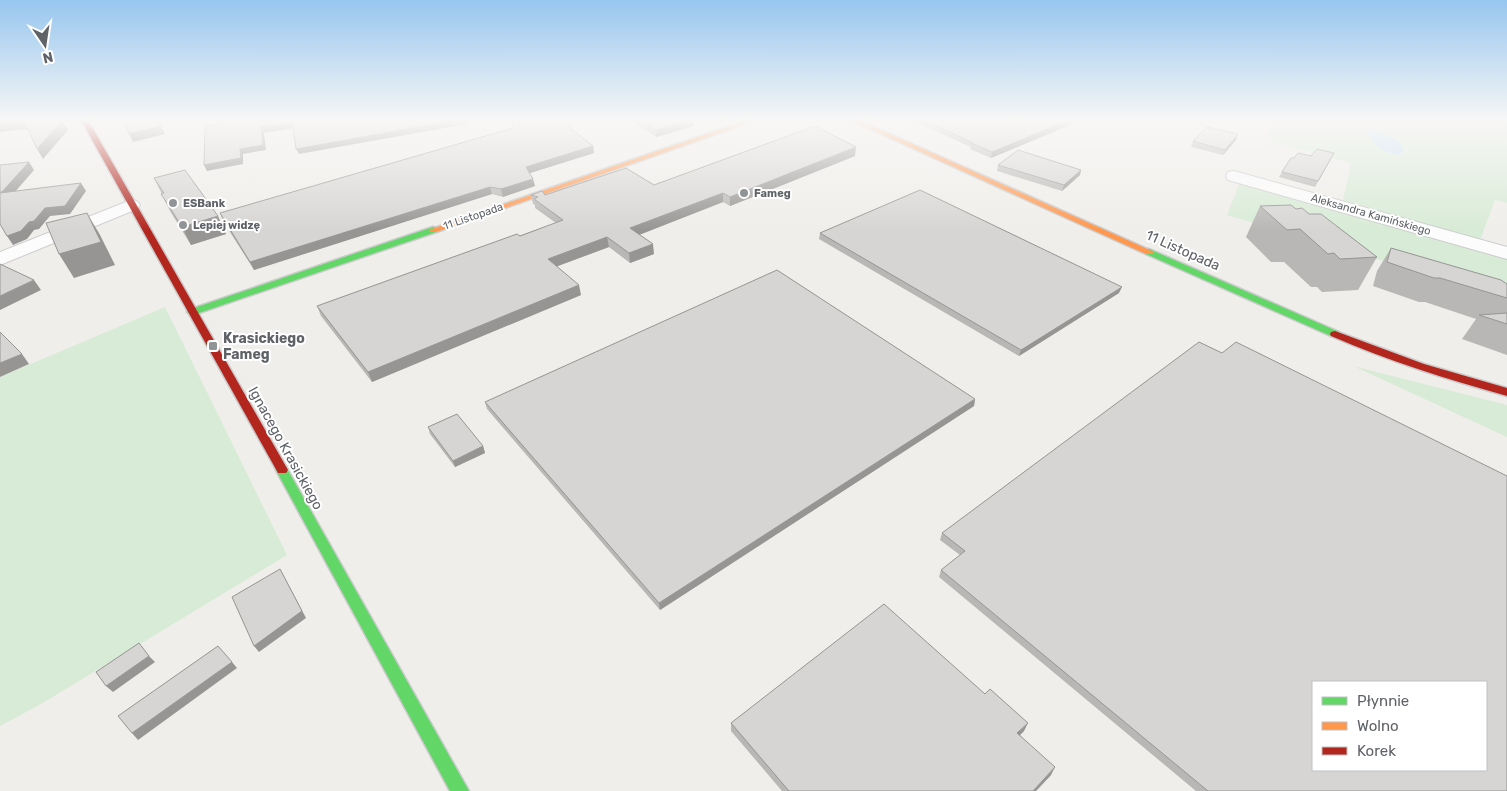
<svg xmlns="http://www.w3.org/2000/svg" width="1507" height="791" font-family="Rubik,sans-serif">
<rect width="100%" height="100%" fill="#efeeea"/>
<g fill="#d8ebd6">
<polygon points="1260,120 1507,120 1507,203 1495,200 1480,240 1343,200 1351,163 1272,142 1267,134 1275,124"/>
<polygon points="1240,182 1507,257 1507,303 1390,263 1227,215"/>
<polygon points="165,307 287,555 41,704 0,726 0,377"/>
<polygon points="1353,366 1507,405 1507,437"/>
</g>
<path fill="#bfe0f9" d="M1372,130C1383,132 1403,138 1403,152L1399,155C1385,153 1371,145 1367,131Z"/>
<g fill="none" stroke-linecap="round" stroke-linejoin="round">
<defs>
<g id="street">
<polygon points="1234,171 1507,247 1507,259 1228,180 1226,176 1228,172"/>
<polygon points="131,200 137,201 140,205 137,209 0,265 0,252"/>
</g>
<g id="fast">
<polygon points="433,227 436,228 436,232 196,314 192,315 187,312 188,310"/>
<polygon points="1149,249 1339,332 1340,334 1339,336 1331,336 1146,254 1146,250"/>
<polygon points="282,466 286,467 469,791 450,791 276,470 278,467"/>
</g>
<g id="slow">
<polygon points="747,120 757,120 436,232 430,232 429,230"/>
<polygon points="850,120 859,120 1154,252 1152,254 1146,254"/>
</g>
<g id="jam">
<polygon points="81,120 88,120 288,470 286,473 278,473"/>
<path d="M1335,331L1424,364L1507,388V396C1447,379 1388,361 1331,336L1330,334L1331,332Z"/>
</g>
</defs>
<use href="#street" stroke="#cbcccc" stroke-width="2"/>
<use href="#fast" stroke="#cacacb" stroke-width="3"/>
<use href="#slow" stroke="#cacacb" stroke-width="3"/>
<use href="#jam" stroke="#cacacb" stroke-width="3"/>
<use href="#street" fill="#fdfcfc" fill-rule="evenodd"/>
<use href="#fast" fill="#63d668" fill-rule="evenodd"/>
<use href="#slow" fill="#ff974d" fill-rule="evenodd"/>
<use href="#jam" fill="#b3261e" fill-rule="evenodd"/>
</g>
<g fill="#b8b7b5">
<polygon points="630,120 694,120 694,126 656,137"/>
<polygon points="911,120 1071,120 1070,125 991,158 970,149 971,147"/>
<polygon points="1238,134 1236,140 1223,155 1191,147 1193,141"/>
<polygon points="593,146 594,153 530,173 535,186 503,197 492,194 254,270 223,221 220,213"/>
<polygon points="855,156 730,206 723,202 639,235 654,254 630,263 609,247 557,266 581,295 372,382 321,316 317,306 556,223 535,208 535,205 533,204 531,195 545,195 654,185"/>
<polygon points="1311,156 1331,159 1315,187 1279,177 1282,172 1294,158"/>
<polygon points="998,165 1081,170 1080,175 1062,191 997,171"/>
<polygon points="154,178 218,216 226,234 191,245 170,211"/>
<polygon points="1260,206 1296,209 1309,214 1377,257 1358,290 1322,292 1317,287 1311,287 1284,262 1271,262 1246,237"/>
<polygon points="820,233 1119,293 1019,356 819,239"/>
<polygon points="1391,248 1507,284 1507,355 1462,339 1476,319 1425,302 1419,302 1373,286 1377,271"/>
<polygon points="975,399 974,406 660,610 487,409 485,402"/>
<polygon points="428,427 483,446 485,453 455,467 430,434"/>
<polygon points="942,533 1507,791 1196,791 939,577 941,570 960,555 940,540"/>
<polygon points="731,723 1024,731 1020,735 1051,775 1036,791 782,791 731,731"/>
</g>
<g fill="#969594">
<polygon points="14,120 24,120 29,129 0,132 0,122"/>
<polygon points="62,120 68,130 43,159 37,149"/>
<polygon points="457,120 466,120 467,124 299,154 296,149"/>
<polygon points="686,120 694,120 694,126 656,137 656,130"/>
<polygon points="1069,120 1071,120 1070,125 991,158 992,152"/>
<polygon points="292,123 294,128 264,133 266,150 243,154 243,164 207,171 204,165 240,149 261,127"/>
<polygon points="161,126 165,134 133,142 129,134"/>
<polygon points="1238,134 1236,140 1223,155 1225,150"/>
<polygon points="593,146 594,153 527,174 526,167"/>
<polygon points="856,147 855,156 730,206 730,197"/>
<polygon points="29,162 34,170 8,200 0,192"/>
<polygon points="1081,170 1080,175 1062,191 1064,185"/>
<polygon points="533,179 535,186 503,197 501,189"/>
<polygon points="81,183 86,191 70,214 50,216 39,229 34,230 27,239 13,245 7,236 29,222 45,208"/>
<polygon points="490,187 492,194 254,270 250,262"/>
<polygon points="723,193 723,202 631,238 630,228"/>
<polygon points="87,213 100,235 115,265 74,278 59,254"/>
<polygon points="218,216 226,234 191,245 182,227"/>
<polygon points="607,237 609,247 550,269 548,259"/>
<polygon points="653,244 654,254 630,263 629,253"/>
<polygon points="34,280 41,290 0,310 0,296"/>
<polygon points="579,285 581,295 372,382 368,372"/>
<polygon points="1122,287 1119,293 1019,356 1021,350"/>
<polygon points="22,354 29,364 0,377 0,363"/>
<polygon points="975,399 974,406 660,610 659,603"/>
<polygon points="483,446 485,453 455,467 453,461"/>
<polygon points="280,569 306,618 259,652 254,646"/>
<polygon points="149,656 155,662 113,692 106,686"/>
<polygon points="232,662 237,668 138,740 132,733"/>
<polygon points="1028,723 1024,731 1014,741 1017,733"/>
<polygon points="1055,767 1051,775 1036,791 1033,791"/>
</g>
<g fill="#d6d5d3" stroke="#969594" fill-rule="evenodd">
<polygon points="0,120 14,120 0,122"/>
<polygon points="24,120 62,120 62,121 37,149"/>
<polygon points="123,120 158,120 161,126 129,134"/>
<polygon points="217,120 274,121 457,120 296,149 292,123 261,127 263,145 240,149 241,158 204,165 205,126 220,124"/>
<polygon points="511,120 560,120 593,146 526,167 533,179 501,189 490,187 250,262 220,213 513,128"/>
<polygon points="640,120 690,120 656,130"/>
<polygon points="924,120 1069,120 992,152 971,143 973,143"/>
<polygon points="815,126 856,147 730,197 723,193 630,228 653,244 629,253 607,237 548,259 579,285 368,372 317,306 517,234 520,236 563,220 534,199 538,197 531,195 542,191 545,195 626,168 654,185"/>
<polygon points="1207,127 1238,134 1225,150 1193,141"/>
<polygon points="1317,149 1334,153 1318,181 1282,172 1291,158 1294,158 1298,153 1311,156"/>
<polygon points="1018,150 1081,170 1064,185 998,165"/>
<polygon points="29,162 2,192 0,192 0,165"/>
<polygon points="185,170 218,216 182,227 161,194 164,193 154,178"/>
<polygon points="81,183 65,206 45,208 34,221 29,222 21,231 7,236 0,224 0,193"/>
<polygon points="920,190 1122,287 1021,350 820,233"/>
<polygon points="1291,205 1296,209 1302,208 1309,214 1321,214 1377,257 1340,259 1334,253 1328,254 1300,229 1287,230 1260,206"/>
<polygon points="87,213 101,242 59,254 46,223"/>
<polygon points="1391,248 1501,280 1507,284 1507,298 1440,278 1434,278 1387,262"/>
<polygon points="0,264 34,280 0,296"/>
<polygon points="777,270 975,399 659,603 485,402"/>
<polygon points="1507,313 1507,324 1479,315"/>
<polygon points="0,332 22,354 0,363"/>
<path d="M1199,342L1222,353L1236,342L1507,476V791H1208L941,570L965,551L942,533ZM1313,682H1486V770H1313Z"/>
<polygon points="457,414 483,446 453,461 428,427"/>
<polygon points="280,569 302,611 254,646 232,597"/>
<polygon points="884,604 985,694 990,689 1028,723 1017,733 1055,767 1033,791 789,791 731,723"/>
<polygon points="139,643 149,656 106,686 96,672"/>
<polygon points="218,646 232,662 132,733 118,716"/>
</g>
<linearGradient id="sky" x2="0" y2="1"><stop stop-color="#97c6ef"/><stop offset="0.52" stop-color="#f8f7f6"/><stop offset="1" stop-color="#f8f7f6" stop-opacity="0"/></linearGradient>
<rect width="1507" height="231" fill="url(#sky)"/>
<g fill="#919496" stroke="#fff" stroke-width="2">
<circle cx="744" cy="193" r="5"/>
<circle cx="173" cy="203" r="5"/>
<circle cx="183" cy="225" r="5"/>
<rect x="208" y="341" width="10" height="10" rx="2.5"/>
</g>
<g text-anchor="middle" stroke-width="4" stroke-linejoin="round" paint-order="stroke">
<g font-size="11" font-weight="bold" fill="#5f6368" stroke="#fff" text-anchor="start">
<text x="754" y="197">Fameg</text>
<text x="183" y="207">ESBank</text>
<text x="193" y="229">Lepiej widzę</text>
</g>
<g font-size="11" fill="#5f6368" stroke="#fff">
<text transform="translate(1371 214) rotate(16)" y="4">Aleksandra Kamińskiego</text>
<text transform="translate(473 216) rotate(-19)" y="4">11 Listopada</text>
</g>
<g font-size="14" fill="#5f6368" stroke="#fff">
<text transform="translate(1183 250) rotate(24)" y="5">11 Listopada</text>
<text transform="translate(286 448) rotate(61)" y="5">Ignacego Krasickiego</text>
</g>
<g font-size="14" font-weight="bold" fill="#5f6368" stroke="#fff" text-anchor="start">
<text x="223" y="343">Krasickiego<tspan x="223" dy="16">Fameg</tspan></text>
</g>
</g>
<rect x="1312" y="681" width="175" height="90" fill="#ffffff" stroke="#bfc1c3"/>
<rect x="1322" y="697" width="25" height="8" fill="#63d668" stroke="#bfc1c3"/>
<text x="1357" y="706" font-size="15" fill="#5f6368">Płynnie</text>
<rect x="1322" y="722" width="25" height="8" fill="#ff974d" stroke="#bfc1c3"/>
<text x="1357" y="731" font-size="15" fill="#5f6368">Wolno</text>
<rect x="1322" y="747" width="25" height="8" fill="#b3261e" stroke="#bfc1c3"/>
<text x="1357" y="756" font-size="15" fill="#5f6368">Korek</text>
<g transform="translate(45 45) rotate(167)" stroke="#ffffff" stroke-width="4" paint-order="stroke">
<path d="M0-4L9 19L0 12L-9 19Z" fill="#5f6368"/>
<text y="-8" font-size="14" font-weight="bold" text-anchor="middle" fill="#5f6368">N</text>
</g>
</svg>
